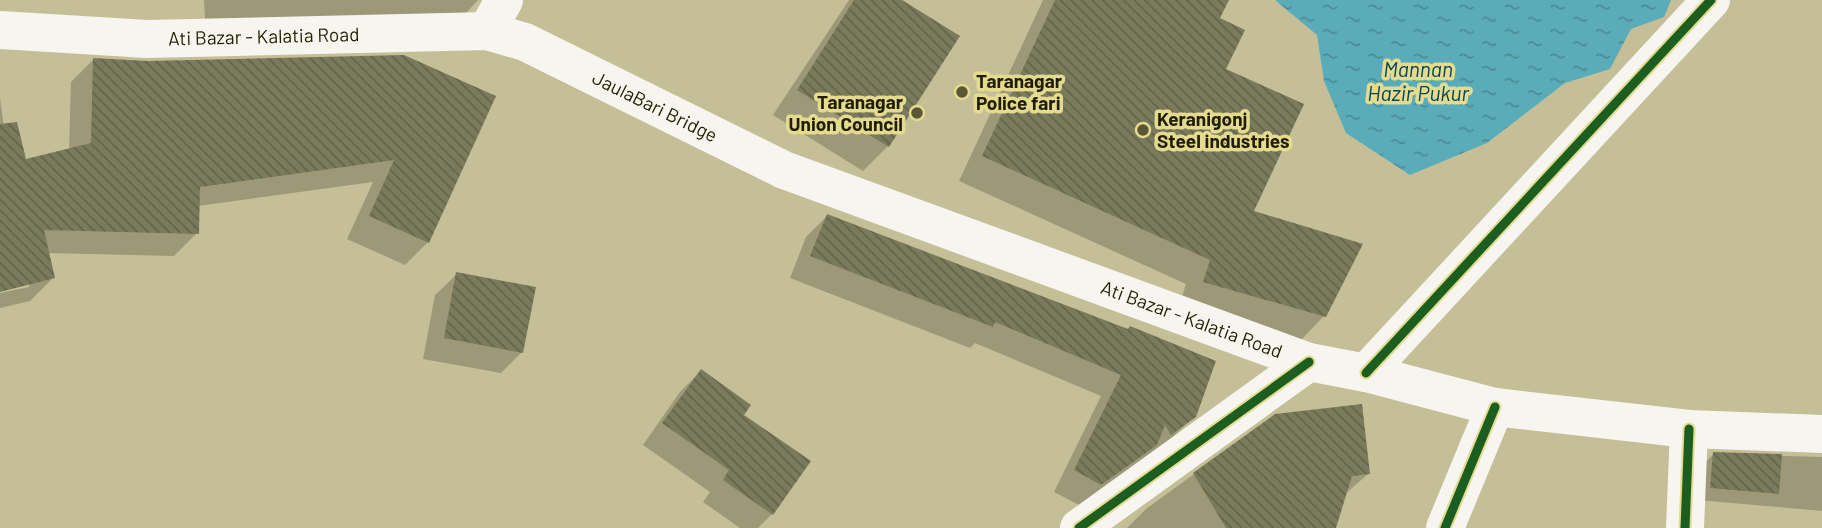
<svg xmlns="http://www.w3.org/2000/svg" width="1822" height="528" font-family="Barlow,sans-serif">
<defs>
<pattern id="water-ripples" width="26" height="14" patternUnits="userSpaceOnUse" patternTransform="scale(1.75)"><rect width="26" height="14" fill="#5bacb9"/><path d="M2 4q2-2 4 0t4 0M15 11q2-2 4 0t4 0" fill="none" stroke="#4b8b94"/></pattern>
<pattern id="building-back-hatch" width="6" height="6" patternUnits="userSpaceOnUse" patternTransform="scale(1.75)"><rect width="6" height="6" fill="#7a7b5c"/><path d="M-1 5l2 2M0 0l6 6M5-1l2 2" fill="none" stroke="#64644a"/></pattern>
</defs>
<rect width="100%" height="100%" fill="#c4bf97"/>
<polygon fill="url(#water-ripples)" points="1275,0 1671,0 1664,17 1631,29 1610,69 1565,83 1487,143 1410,175 1346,133 1324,81 1317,35"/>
<g fill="#0003">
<polygon points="204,0 478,0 452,28 206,36"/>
<polygon points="849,0 898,0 888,146 863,171 773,115"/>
<polygon points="1043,0 1210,0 1252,212 1324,316 1300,341 1179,306 1186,284 959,181"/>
<polygon points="403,57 428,242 405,265 347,239 373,182 198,206 197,233 174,256 47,253 53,278 30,301 0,308 0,293 29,287 29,283 0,290 0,98 9,165 69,151 71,82 94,59 147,63"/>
<polygon points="827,216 1127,331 1194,416 1173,437 1079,505 1054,492 1101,396 975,343 970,348 790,278 806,237"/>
<polygon points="457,274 522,352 501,373 423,359 435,295"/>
<polygon points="701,371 742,415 809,462 772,514 758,528 740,528 703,502 710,492 643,445 680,392"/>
<polygon points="1275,415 1368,474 1344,495 1335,528 1127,528 1146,509"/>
<polygon points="1714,454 1822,457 1822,511 1698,500 1701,466"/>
</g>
<g fill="url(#building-back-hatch)">
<polygon points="854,0 902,0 960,36 889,147 797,90"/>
<polygon points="1055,0 1229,0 1220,18 1245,30 1226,69 1304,104 1254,211 1363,244 1326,317 1203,282 1210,260 982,156"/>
<polygon points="404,55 496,96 429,243 369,216 394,160 200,187 199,234 44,230 55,278 0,292 0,124 17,122 26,159 91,143 93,58 148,61"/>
<polygon points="827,214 1128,329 1130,326 1216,361 1196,417 1171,435 1165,425 1157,445 1101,485 1074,470 1121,375 995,322 993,327 810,256"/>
<polygon points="456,272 536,287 523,353 444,338"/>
<polygon points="701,369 751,405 744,415 811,461 773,515 723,480 729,470 662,423"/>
<polygon points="1362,404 1370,474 1352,476 1336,528 1226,528 1193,473 1275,414"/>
<polygon points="1713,452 1782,454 1779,494 1710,488"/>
</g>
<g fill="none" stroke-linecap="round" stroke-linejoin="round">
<g stroke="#f6f5ef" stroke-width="38">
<polyline points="487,31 504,0"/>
<polyline points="1366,373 1711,0"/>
<polyline points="1079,528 1309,362"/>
<polyline points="1445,528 1495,407"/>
<polyline points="1685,528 1689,429"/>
</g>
<path stroke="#f6f5ef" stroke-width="38" id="s1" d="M0,30L147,39L487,31L525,42L784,170L1309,362L1366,373L1495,407L1689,429L1822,434"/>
<defs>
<g id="cycleway">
<polyline points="1366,373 1711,0"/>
<polyline points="1079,528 1309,362"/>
<polyline points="1445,528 1495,407"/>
<polyline points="1685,528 1689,429"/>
</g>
</defs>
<use href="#cycleway" stroke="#e4db91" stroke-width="13"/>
<use href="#cycleway" stroke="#1b5e20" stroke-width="9"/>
</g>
<g fill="#5b5636" stroke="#e4db91" stroke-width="2.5">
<circle cx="962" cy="92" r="7"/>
<circle cx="917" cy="113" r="7"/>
<circle cx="1143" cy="130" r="7"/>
</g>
<g text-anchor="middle" stroke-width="7" stroke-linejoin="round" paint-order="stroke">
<g font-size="19" fill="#221e01" stroke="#e4db91">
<text dy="7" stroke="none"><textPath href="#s1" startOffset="264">Ati Bazar - Kalatia Road</textPath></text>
<text dy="7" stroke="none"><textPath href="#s1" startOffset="672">JaulaBari Bridge</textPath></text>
<text dy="7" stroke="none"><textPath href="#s1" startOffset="1250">Ati Bazar - Kalatia Road</textPath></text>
</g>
<g font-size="19" font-weight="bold" fill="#221e01" stroke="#e4db91" text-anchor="start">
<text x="976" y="88">Taranagar<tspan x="976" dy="22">Police fari</tspan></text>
<text x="903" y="109" text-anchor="end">Taranagar<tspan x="903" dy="22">Union Council</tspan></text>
<text x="1157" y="126">Keranigonj<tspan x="1157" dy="22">Steel industries</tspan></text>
</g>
<g font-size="21" font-style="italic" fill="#014759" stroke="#e4db91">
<text x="1418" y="77">Mannan<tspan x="1418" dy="24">Hazir Pukur</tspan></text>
</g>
</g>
</svg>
